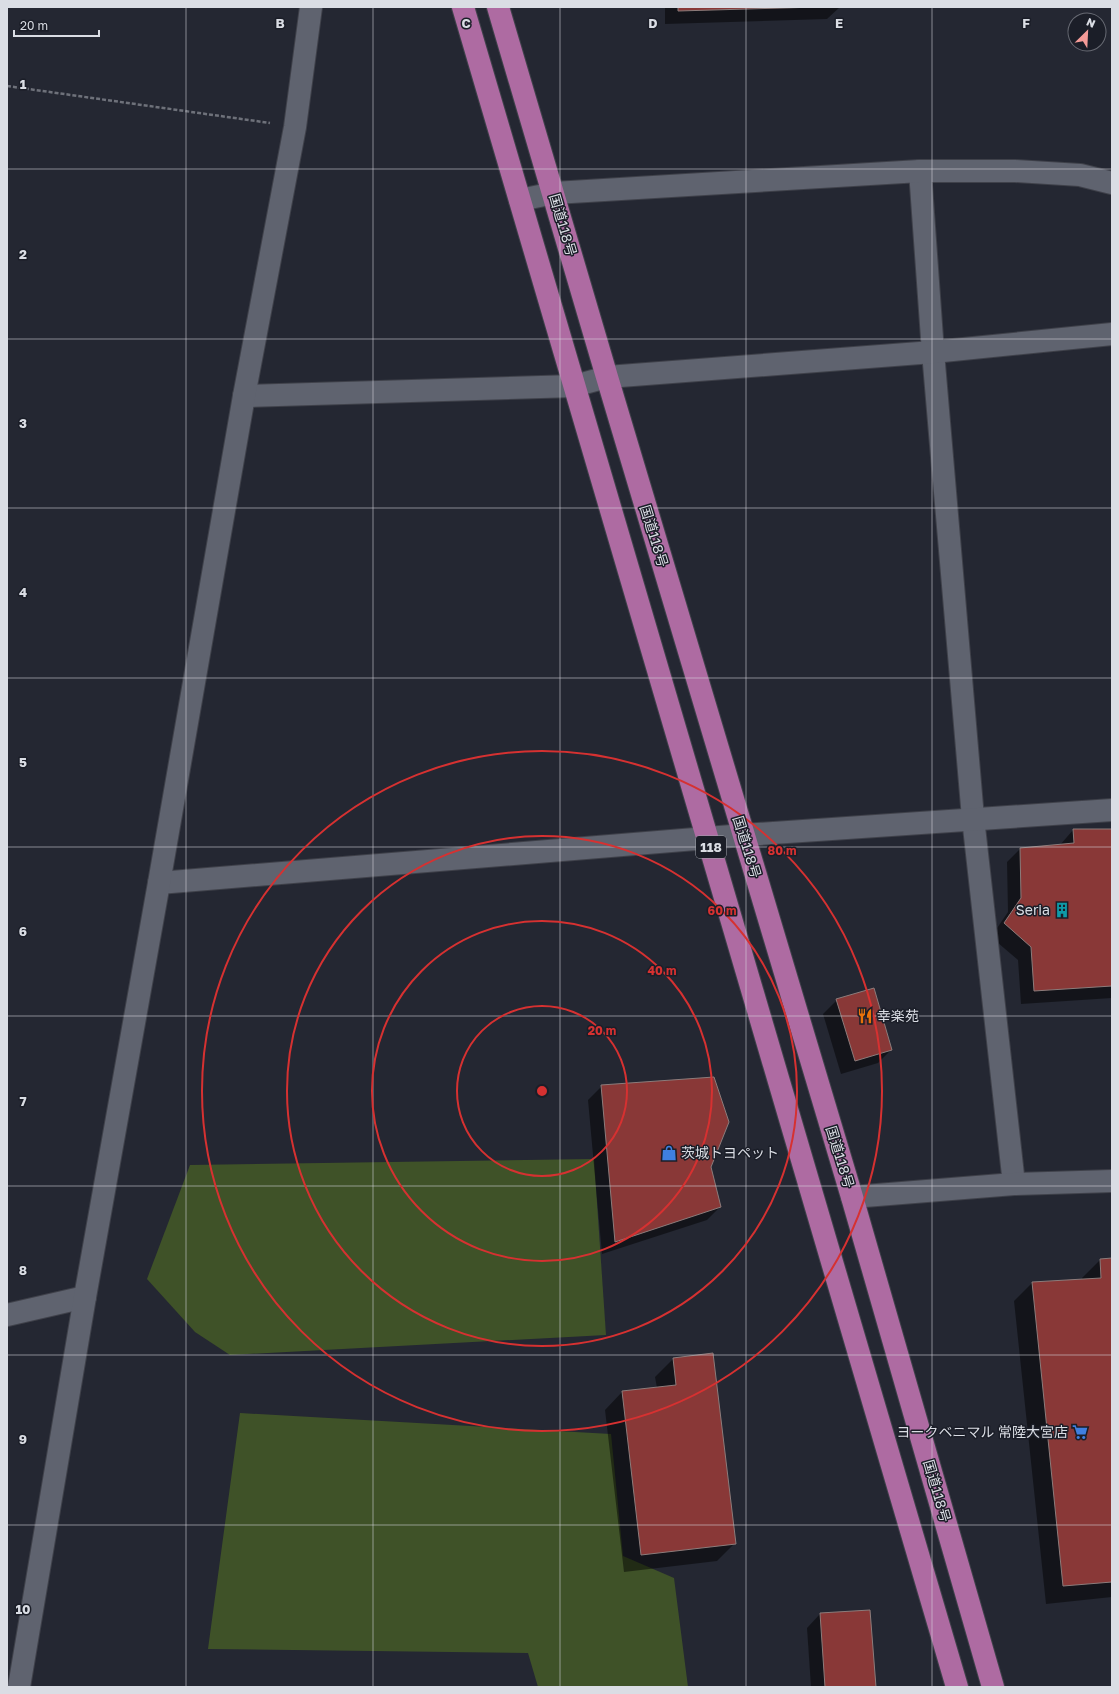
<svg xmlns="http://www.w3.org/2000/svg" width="1119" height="1694" font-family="'Golos Text','Noto Sans JP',sans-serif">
<rect width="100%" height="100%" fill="#242732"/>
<g fill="#3f5228">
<polygon points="594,1159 606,1335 230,1355 195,1332 147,1279 190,1165"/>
<polygon points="240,1413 611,1434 623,1556 674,1578 688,1687 538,1687 528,1653 208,1649"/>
</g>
<g fill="#0007">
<polygon points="665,7 840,7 827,19 665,24"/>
<polygon points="1073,830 1112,830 1112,998 1021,1004 1018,960 991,937 1008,912 1007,862 1020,849 1060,845"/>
<polygon points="837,1000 891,1050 878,1063 841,1074 823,1014"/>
<polygon points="602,1086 710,1167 720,1207 707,1220 602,1254 588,1100"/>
<polygon points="1112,1259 1112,1597 1046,1604 1014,1301 1032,1283 1083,1280 1082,1278 1100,1260"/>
<polygon points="712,1355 735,1543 717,1561 624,1572 605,1410 622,1392 657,1388 655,1377 673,1359"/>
<polygon points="820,1614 875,1687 811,1687 807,1628"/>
</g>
<g fill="#893837" stroke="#8c7c7b">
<polygon points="678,7 817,7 678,11"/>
<polygon points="1073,829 1112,829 1112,986 1034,991 1031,947 1004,923 1021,898 1020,848 1074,843"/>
<polygon points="874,988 892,1050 855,1061 836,999"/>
<polygon points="714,1077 729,1122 711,1167 721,1207 615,1242 601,1085"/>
<polygon points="1112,1258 1112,1582 1063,1586 1032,1282 1101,1278 1100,1259"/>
<polygon points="713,1353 736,1544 641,1555 622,1391 676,1385 673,1358"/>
<polygon points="870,1610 876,1687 825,1687 820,1613"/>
</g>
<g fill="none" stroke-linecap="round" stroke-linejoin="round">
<defs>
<g id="minor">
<polyline points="920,171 933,352 973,818 1014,1184"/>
<polyline points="244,396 574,386 607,377 933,352 1112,334"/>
<polyline points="159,883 744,835 1112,810"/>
<polyline points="852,1197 1014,1184 1112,1181"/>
<polyline points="7,1315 85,1297"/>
<polyline points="19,1687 85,1297 159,883 244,396 295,127 311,7"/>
</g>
<polyline id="tertiary" points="520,200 554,193 920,171 1015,171 1080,175 1112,183"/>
<g id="trunk">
<polyline points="463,7 957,1687"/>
<polyline points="498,7 607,377 852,1197 993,1687"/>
</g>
</defs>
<use href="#minor" stroke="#3f414a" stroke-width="24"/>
<use href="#tertiary" stroke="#3f414a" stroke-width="24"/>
<use href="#trunk" stroke="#3f414a" stroke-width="24"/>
<polyline stroke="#6e717a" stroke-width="2.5" stroke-dasharray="4 2" stroke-linecap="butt" points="7,86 270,123"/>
<use href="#minor" stroke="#5f636f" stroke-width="22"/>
<use href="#tertiary" stroke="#5f636f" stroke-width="22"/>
<use href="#trunk" stroke="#ae6ba2" stroke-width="22"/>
</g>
<path fill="none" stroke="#dadde4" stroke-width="1" stroke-opacity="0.55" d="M186,7V1687M373,7V1687M560,7V1687M746,7V1687M932,7V1687M7,169H1112M7,339H1112M7,508H1112M7,678H1112M7,847H1112M7,1016H1112M7,1186H1112M7,1355H1112M7,1525H1112"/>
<g fill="none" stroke="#d63131" stroke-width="2">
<circle cx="542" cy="1091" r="85"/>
<circle cx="542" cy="1091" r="170"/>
<circle cx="542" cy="1091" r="255"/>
<circle cx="542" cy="1091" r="340"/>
</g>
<defs>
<symbol id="building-bare" viewBox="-9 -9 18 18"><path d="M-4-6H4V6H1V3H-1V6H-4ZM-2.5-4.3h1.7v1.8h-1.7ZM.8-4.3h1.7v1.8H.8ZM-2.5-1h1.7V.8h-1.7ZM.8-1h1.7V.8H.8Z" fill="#0f9aa8" stroke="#1b1e28" stroke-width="2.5" paint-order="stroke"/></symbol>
<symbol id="restaurant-bare" viewBox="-9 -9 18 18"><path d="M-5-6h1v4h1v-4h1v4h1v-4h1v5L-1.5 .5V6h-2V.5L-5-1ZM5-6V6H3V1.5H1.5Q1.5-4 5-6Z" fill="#e8710a" stroke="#1b1e28" stroke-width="2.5" paint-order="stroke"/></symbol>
<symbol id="shop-bare" viewBox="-9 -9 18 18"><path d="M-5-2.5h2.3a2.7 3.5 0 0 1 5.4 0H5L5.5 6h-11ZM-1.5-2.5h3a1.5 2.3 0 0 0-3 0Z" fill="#3f7fe0" stroke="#1b1e28" stroke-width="2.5" paint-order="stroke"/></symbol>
<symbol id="supermarket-bare" viewBox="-9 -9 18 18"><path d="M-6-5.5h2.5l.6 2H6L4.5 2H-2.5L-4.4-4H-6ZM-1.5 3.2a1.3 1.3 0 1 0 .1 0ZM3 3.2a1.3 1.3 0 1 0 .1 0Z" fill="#3f7fe0" stroke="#1b1e28" stroke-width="2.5" paint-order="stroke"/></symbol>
</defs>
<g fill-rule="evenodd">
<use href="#building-bare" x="1051" y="899" width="22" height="22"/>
<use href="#restaurant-bare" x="854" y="1005" width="22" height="22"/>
<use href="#shop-bare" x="658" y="1142" width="22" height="22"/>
<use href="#supermarket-bare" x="1069" y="1421" width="22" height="22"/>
</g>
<g text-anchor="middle" stroke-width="3" stroke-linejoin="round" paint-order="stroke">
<rect fill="#1b1e28" stroke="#a1a4ac" stroke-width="1" x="696" y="836" width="30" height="22" rx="3"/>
<g font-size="13" font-weight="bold" fill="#dadde4">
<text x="711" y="852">118</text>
</g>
<g font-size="14" fill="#dadde4" stroke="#1b1e28">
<text transform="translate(563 225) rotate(74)" y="5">国道118号</text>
<text transform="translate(654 536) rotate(73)" y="5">国道118号</text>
<text transform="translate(747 847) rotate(73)" y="5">国道118号</text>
<text transform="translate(840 1157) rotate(73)" y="5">国道118号</text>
<text transform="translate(937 1491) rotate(74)" y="5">国道118号</text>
</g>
<g font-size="14" fill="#dadde4" stroke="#1b1e28" text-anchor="end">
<text x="1050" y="915">Seria</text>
<text x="877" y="1021" text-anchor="start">幸楽苑</text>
<text x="681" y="1158" text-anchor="start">茨城トヨペット</text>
<text x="1068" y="1437">ヨークベニマル 常陸大宮店</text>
</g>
</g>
<g font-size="13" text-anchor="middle" font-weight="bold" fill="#dadde4" stroke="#1b1e28" stroke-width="3" stroke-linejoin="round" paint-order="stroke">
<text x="280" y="28">B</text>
<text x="466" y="28">C</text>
<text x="653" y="28">D</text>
<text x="839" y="28">E</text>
<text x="1026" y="28">F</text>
<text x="23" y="89">1</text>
<text x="23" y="259">2</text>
<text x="23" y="428">3</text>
<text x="23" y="597">4</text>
<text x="23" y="767">5</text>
<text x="23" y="936">6</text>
<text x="23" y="1106">7</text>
<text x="23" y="1275">8</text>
<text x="23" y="1444">9</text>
<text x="23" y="1614">10</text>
</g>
<circle cx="542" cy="1091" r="6" fill="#d63131" stroke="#1b1e28" stroke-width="2"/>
<g font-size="12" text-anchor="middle" font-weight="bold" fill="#d63131" stroke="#1b1e28" stroke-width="3" stroke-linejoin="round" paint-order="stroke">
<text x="782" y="855">80 m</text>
<text x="722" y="915">60 m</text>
<text x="662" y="975">40 m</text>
<text x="602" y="1035">20 m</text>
</g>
<rect width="1119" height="1694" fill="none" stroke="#dadde4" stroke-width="16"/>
<g transform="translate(1087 32) rotate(24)"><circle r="19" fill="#1b1e28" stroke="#676a73"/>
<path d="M0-3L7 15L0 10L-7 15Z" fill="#f59b98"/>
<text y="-6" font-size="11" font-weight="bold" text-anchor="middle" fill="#dadde4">N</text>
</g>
<path d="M14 30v6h85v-6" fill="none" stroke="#dadde4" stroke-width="2"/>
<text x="20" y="30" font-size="12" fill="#dadde4" stroke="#1b1e28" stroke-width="3" paint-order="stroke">20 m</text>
</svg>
